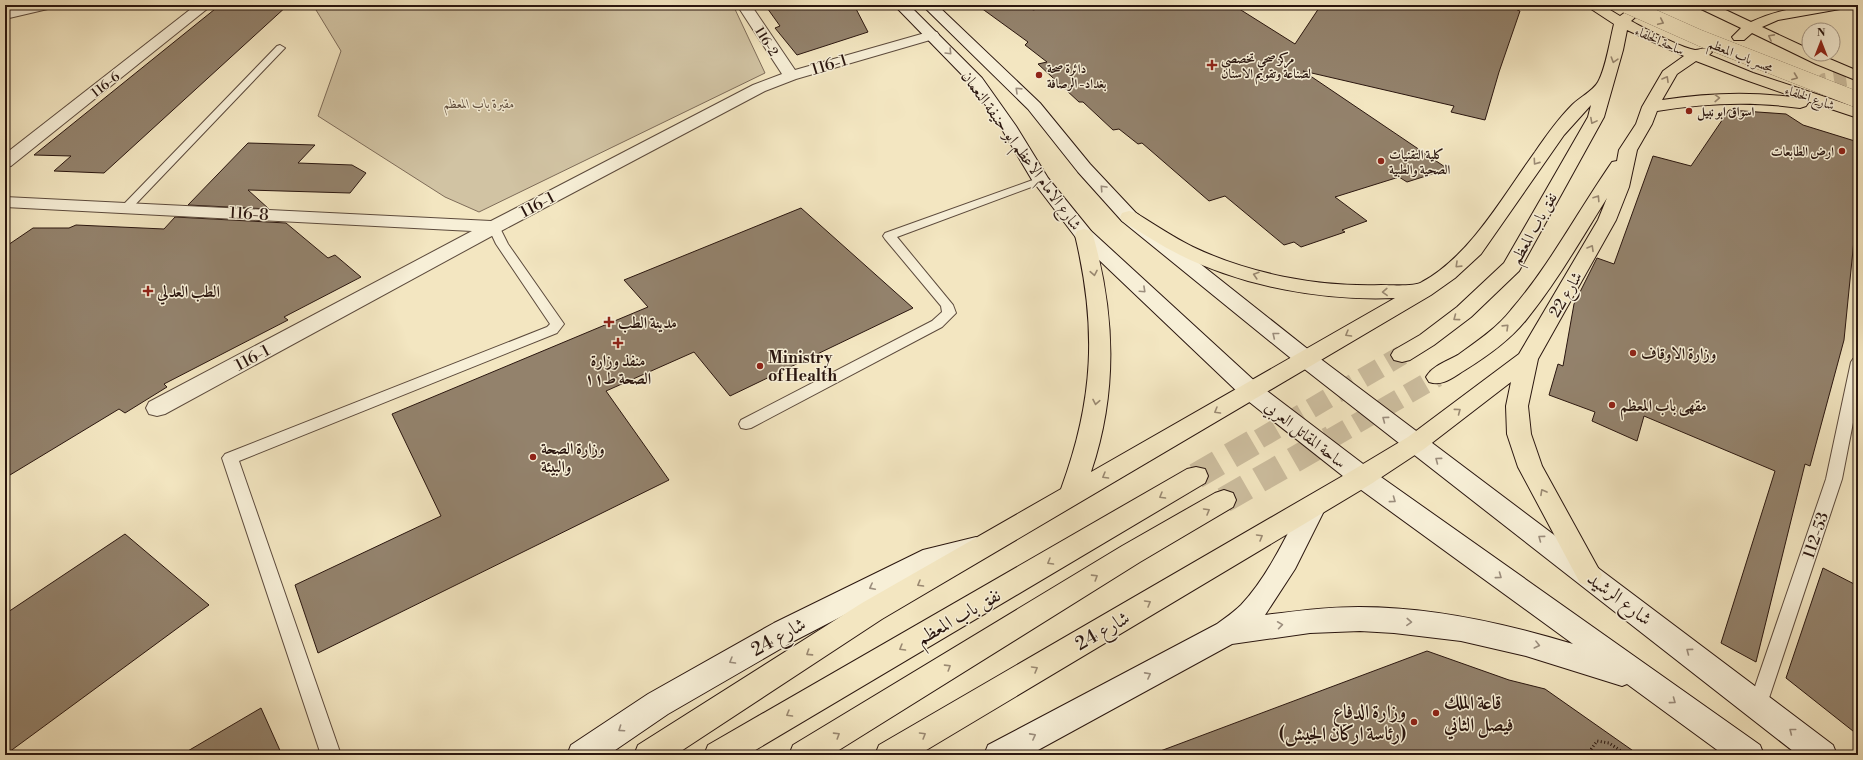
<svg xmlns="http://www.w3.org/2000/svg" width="1863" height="760" font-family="'Libre Bodoni',Amiri,serif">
<rect width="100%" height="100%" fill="#f3e6c1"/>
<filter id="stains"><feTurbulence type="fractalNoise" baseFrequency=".005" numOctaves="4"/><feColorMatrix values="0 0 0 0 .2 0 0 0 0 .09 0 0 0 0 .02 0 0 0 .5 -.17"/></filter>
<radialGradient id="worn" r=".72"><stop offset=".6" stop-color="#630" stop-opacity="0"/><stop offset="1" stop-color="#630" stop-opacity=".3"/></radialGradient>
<polygon fill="#d1c3a3" stroke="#7e6c59" points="313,5 733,5 765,73 479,212 445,197 318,116 341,51"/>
<g fill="#93826c" stroke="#2a160f">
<polygon points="220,5 288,5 104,173 54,171 71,156 34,155"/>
<polygon points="765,5 854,5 868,32 797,55 775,28 780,26"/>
<polygon points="977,5 1017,5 1020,7 1028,6 1033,10 1055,5 1233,5 1295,44 1321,5 1519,5 1517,10 1520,11 1499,72 1485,120 1451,112 1454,106 1303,71 1448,169 1407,182 1399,177 1335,197 1367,221 1342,230 1345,232 1301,247 1294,242 1284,245 1225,196 1209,201 1142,143 1138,144 1119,129 1113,130 1083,102 1079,102 1038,64 1047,62 1025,45 1028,42"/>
<polygon points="1729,110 1786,114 1803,125 1858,142 1858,236 1854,240 1844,340 1810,466 1805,464 1756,662 1721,643 1775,471 1644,416 1637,441 1592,421 1595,412 1549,395 1558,364 1563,366 1574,304 1597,258 1614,264 1653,156 1691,166"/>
<polygon points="248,143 315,145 298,163 352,165 366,173 350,193 248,190 269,209 188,205"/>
<polygon points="801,208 913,308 730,396 694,352 606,391 669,480 318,653 295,585 441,516 392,414 648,307 624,280"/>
<polygon points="175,217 286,223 328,258 335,255 361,277 284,317 288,320 164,384 167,387 125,413 119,409 5,478 5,247 33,228 69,228 76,225 164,229"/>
<polygon points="125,534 209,605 5,755 5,614"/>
<polygon points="1823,568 1858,586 1858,735 1786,678"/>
<polygon points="1427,651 1509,680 1545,689 1639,755 1155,755 1155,753"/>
<polygon points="261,708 282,755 181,755"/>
</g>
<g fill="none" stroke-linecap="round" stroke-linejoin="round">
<polyline stroke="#cbbc9d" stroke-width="16" stroke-dasharray="16 8" stroke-linecap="butt" points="1823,94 1821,85 1825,81 1846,78"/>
<g stroke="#cbbc9d" stroke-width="20" stroke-dasharray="20 10" stroke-linecap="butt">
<polyline points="1259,439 1402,355"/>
<polyline points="1330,439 1437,377"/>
</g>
<g stroke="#cbbc9d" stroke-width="26" stroke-dasharray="26 14" stroke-linecap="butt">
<polyline points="1196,476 1261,438"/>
<polyline points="1224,500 1332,438"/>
</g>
<defs>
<g id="lane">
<polygon points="280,45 285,48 283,50 131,209 123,209 121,207 123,205 277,46"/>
<polygon points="1041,177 1047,180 1045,182 897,237 953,305 956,313 942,327 751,428 746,429 741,428 739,424 741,420 932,321 942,312 941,306 885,239 883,236 885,233"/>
<polygon points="494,223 498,224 508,244 564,324 557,333 239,461 341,755 321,755 222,458 225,454 547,327 550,324 496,244 488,227"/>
<polygon points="1858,357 1858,397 1842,479 1765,710 1758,713 1751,710 1749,704 1826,479 1851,362 1853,359"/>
</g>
<g id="street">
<polygon points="29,5 54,5 52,8 5,19 5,11"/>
<polygon points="196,5 212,5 11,166 5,167 5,154"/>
<polygon points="737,5 751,5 795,70 932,31 937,32 939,35 937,38 796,79 765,91 501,231 165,414 157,416 149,414 146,408 149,402 472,231 5,207 5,197 491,221 753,85 782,74"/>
</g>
<g id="secondary">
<path d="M894,5H909L982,78L1016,126L1048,178L1091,231L1259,385L1371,470L1760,745L1764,755H1724L1627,684L1622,686L1526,656L1461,641L1394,633L1360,631L1310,633L1232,644L1029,755H984L988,745L1217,624C1225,618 1234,612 1241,605C1269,575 1287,534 1306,498L1315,495L1324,498L1327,505L1295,569L1265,615C1296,611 1327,607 1359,607C1431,607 1504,623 1573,644L1353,484L1243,397L1077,239L1032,180L1000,126L971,84Z"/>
<polygon points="922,5 937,5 1040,103 1090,164 1136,213 1314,354 1833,745 1837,755 1798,755 1298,364 1122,221 1078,172 1028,109"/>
<polygon points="976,537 985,541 989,548 985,555 937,567 794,641 668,714 608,755 567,755 571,745 648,694 774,623 923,550"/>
</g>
<g id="primary">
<path d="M1585,5H1602L1620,16L1627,11H1637L1639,14L1631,21C1646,29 1679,47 1695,50C1700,50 1704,47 1710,49L1712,52L1709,55L1753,73L1858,108V118L1807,101L1808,103L1806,106L1800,108C1752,101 1705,103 1657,111L1652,124L1637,150L1629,187L1616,220L1538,359L1528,406L1531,434L1542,466L1602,575L1598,583L1589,586L1580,583L1518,467L1507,434L1506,406L1511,382L1424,449L1371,484L918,755H875L879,745L1353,470L1408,437L1519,354L1598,220L1607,198C1581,239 1557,282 1526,320C1510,340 1486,357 1465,370C1453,377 1443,387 1429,382L1426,377C1432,366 1447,361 1458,355C1476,342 1497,328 1511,310C1550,265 1578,211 1612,162L1617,161L1619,150L1636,124L1642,107L1663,71L1684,56L1627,30L1623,50L1604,117L1519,271L1471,317L1434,345L1410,360L1402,362L1394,360L1391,355L1394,350L1420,335L1457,307L1504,263L1588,117L1591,105L1564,135L1481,254L1455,278L1431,295L882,619L675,755H634L638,745L862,603L1061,489C1094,400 1097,327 1075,235L1077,231L1084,229L1091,231L1093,235C1115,315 1118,392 1091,472L1395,298C1323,301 1245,287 1180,255C1160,245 1142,233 1122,221L1120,217L1122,213L1129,211L1136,213C1155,225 1173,237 1193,247C1250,274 1318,287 1381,285C1390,285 1414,287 1422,282C1470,256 1503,196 1535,152C1546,136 1558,119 1572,105C1580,97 1593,91 1598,82C1606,68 1610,40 1614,24ZM1696,61L1743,79L1797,98C1752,91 1707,93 1662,100L1677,74Z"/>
<path d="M1697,5H1715L1751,22C1782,7 1813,5 1847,5L1845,8L1840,9L1778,20L1762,27L1809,49V54H1818L1858,71V81L1816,64L1752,33L1744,40H1734L1732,37L1741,28L1699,8Z"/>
<polygon points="1196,467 1205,469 1208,476 1205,483 747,755 704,755 708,745 1187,469"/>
<polygon points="1224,490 1233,493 1236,500 1233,507 1140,562 831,755 789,755 793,745 1122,546 1215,493"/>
</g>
</defs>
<use href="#lane" stroke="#5c4a3c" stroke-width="2"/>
<use href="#street" stroke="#5c4a3c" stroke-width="2"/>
<use href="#secondary" stroke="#2a160f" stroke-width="2"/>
<use href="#primary" stroke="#2a160f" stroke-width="2"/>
<polyline stroke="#2a160f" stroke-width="3" stroke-dasharray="1 2.5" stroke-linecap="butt" points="1587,755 1597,741 1609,743 1627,755"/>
<use href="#lane" fill="#f7efd7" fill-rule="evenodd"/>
<use href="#street" fill="#f7efd7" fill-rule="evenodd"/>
<use href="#secondary" fill="#f7efd7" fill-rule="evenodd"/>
<use href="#primary" fill="#f3e6c1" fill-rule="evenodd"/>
<defs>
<polyline id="primary-bridge" points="1626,5 1700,38 1858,100"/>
</defs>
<use href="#primary-bridge" stroke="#2a160f" stroke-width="16" stroke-linecap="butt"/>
<use href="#primary-bridge" stroke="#f3e6c1" stroke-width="16"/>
</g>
<defs><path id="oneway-chevron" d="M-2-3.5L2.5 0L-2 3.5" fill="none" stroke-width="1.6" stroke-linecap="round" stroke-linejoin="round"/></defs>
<g stroke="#998871">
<use href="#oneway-chevron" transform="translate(1661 22) rotate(25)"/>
<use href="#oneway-chevron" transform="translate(1771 37) rotate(-152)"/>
<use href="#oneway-chevron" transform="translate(1614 60) rotate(107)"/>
<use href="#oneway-chevron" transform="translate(1795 77) rotate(21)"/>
<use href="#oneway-chevron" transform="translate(1666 79) rotate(-60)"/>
<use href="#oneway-chevron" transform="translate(1717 98) rotate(-2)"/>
<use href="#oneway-chevron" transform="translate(1593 121) rotate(118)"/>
<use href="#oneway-chevron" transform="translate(1536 162) rotate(125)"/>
<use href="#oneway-chevron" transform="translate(1597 198) rotate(-57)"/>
<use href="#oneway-chevron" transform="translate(1591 248) rotate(-60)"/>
<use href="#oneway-chevron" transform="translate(1458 265) rotate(136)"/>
<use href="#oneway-chevron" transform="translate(1094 273) rotate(79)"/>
<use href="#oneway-chevron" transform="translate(1256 275) rotate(-163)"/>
<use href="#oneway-chevron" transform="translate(1385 292) rotate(178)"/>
<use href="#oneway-chevron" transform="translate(1456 318) rotate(143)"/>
<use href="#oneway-chevron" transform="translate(1506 327) rotate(-44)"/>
<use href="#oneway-chevron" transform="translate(1348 334) rotate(150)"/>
<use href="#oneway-chevron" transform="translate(1096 402) rotate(101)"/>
<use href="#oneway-chevron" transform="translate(1217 411) rotate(150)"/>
<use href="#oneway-chevron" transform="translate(1458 411) rotate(-37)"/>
<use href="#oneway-chevron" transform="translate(1105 476) rotate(150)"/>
<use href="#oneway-chevron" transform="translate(1543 492) rotate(-119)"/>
<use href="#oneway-chevron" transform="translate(1162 496) rotate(150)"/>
<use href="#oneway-chevron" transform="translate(1207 511) rotate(-30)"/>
<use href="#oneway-chevron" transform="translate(1260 537) rotate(-30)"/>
<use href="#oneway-chevron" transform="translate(1050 562) rotate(150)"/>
<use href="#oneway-chevron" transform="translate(1095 577) rotate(-32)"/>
<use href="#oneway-chevron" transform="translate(920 584) rotate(150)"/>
<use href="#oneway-chevron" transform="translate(1148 603) rotate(-30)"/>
<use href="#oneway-chevron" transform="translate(902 648) rotate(150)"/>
<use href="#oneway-chevron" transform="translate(809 653) rotate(147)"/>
<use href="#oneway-chevron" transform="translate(948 667) rotate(-32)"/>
<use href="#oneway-chevron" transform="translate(1035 669) rotate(-30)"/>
<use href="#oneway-chevron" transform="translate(789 714) rotate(150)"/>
<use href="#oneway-chevron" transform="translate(837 735) rotate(-32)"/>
<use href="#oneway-chevron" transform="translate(923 735) rotate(-31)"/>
</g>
<g stroke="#9b8d7d">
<use href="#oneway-chevron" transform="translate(949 52) rotate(46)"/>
<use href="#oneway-chevron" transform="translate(1018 90) rotate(-136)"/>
<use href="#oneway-chevron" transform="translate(1103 188) rotate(-133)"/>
<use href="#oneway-chevron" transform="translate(1143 290) rotate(43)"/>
<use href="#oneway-chevron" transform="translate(1275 335) rotate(-141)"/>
<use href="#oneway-chevron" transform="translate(1385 419) rotate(-143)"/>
<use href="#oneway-chevron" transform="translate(1438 460) rotate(-143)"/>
<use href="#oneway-chevron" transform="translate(1393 500) rotate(36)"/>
<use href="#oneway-chevron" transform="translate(1541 538) rotate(-143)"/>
<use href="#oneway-chevron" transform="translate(1499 576) rotate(36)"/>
<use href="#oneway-chevron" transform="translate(872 587) rotate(153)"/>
<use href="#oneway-chevron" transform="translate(1409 622) rotate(3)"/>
<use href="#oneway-chevron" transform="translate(1280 625) rotate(-8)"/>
<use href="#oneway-chevron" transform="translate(1537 645) rotate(14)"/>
<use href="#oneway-chevron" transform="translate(1689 651) rotate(-143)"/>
<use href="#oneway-chevron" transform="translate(732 661) rotate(150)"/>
<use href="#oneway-chevron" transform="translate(1148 675) rotate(-28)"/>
<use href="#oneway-chevron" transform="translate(1673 701) rotate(36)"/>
<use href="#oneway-chevron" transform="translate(621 729) rotate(146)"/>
<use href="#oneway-chevron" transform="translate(1792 731) rotate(-142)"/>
<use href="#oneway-chevron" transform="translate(1033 736) rotate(-28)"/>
</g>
<g fill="#8f2418" stroke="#f7efd7" stroke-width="1.5">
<path d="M1210 59h4v4h4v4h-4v4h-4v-4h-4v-4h4z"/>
<circle cx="1039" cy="75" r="4"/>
<circle cx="1689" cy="111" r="4"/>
<circle cx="1842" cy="151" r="4"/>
<circle cx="1381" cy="161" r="4"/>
<path d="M146 285h4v4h4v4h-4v4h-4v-4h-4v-4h4z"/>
<path d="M607 316h4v4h4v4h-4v4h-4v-4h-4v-4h4z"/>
<path d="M616 337h4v4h4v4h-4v4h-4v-4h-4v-4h4z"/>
<circle cx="1633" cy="353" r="4"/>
<circle cx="760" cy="366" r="4"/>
<circle cx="1612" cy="405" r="4"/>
<circle cx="533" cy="457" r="4"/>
<circle cx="1436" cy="713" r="4"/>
<circle cx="1414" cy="722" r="4"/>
</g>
<g text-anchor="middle" stroke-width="3" stroke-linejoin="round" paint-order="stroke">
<g font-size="13" fill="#2a160f" stroke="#f7efd7">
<text transform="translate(1660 40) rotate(24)" y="5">ساحة الخلفاء</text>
<text transform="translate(767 41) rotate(58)" y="5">116-2</text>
<text transform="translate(1741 55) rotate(22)" y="5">مجسر باب المعظم</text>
<text transform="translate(105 84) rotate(-38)" y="5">116-6</text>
<text transform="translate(1810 97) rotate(19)" y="5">شارع الخلفاء</text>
</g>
<g font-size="13" font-weight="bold" fill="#2a160f" stroke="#f7efd7" text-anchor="start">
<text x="1221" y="63">مركز صحي تخصصي<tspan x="1221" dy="15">لصناعة وتقويم الاسنان</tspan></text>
<text x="1047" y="73">دائرة صحة<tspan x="1047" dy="15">بغداد- الرصافة</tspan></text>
<text x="1697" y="116">اسواق ابو نبيل</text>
<text x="1834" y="156" text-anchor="end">ارض الطابعات</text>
<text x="1389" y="159">كلية التقنيات<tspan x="1389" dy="15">الصحية والطبية</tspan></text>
</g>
<g font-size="13" font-style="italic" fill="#5c4a3b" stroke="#f7efd7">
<text x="479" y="108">مقبرة باب المعظم</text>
</g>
<g font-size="16" fill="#2a160f" stroke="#f7efd7">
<text transform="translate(829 64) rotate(-17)" y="6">116-1</text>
<text transform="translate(1022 150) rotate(54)" y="6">شارع الامام الاعظم ابو حنيفة النعمان</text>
<text transform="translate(537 204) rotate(-28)" y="6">116-1</text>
<text transform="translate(249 213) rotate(3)" y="6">116-8</text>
<text transform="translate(1533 228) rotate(-61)" y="6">نفق باب المعظم</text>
<text transform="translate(1565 294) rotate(-60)" y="6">شارع 22</text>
<text transform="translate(252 357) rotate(-28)" y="6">116-1</text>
<text transform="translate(1306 434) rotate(38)" y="6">ساحة المقاتل العربي</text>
<text transform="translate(1815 535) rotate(-71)" y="6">112-53</text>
</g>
<g font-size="16" font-weight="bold" fill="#2a160f" stroke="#f7efd7" text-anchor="start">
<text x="157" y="297">الطب العدلي</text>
<text x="618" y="328">مدينة الطب</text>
<text x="1641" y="359">وزارة الاوقاف</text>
<text x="768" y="363">Ministry<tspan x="768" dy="18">of Health</tspan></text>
<text x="618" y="366" text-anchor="middle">منفذ وزارة<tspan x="618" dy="18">الصحة ط١١</tspan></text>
<text x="1620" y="411">مقهى باب المعظم</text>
<text x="541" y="454">وزارة الصحة<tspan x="541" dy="18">والبيئة</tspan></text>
</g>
<g font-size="19" fill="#2a160f" stroke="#f7efd7">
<text transform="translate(1620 598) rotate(37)" y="7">شارع الرشيد</text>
<text transform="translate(958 616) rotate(-30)" y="7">نفق باب المعظم</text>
<text transform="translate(1102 630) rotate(-30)" y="7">شارع 24</text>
<text transform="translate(778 636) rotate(-29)" y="7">شارع 24</text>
</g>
<g font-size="19" font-weight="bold" fill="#2a160f" stroke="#f7efd7" text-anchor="start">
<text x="1444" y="709">قاعة الملك<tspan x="1444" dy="22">فيصل الثاني</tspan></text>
<text x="1406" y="718" text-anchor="end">وزارة الدفاع<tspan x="1406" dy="22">(رئاسة اركان الجيش)</tspan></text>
</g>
</g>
<rect width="1863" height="760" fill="none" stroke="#f3e6c1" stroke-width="20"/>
<rect x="6" y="6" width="1851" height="748" fill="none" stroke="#2a160f" stroke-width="2"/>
<rect x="10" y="10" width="1843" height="740" fill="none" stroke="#2a160f"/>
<g transform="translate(1821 42)"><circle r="19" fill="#f7efd7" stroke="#a59887"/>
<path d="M0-3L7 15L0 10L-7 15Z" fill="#8f2418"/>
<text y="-6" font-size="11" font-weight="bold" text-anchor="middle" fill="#2a160f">N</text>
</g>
<rect width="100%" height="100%" filter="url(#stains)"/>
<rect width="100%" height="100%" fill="url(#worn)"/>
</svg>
